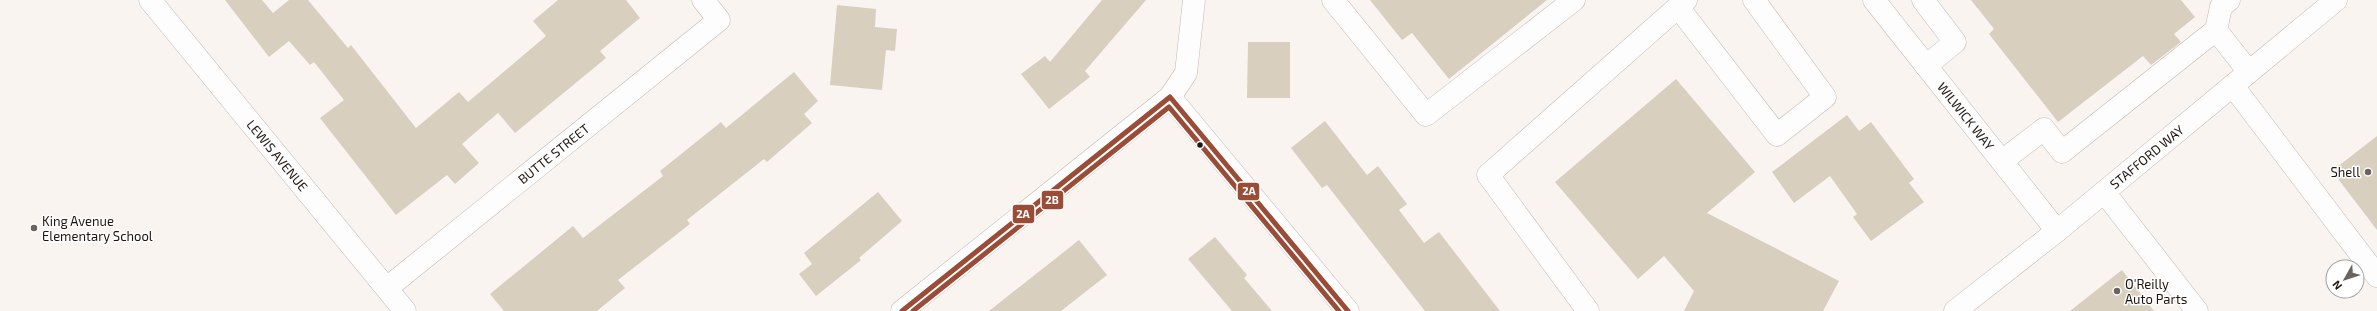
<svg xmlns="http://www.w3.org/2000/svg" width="2377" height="311" font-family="'Exo 2',sans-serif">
<rect width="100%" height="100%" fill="#faf4f1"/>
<g fill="#d8cfbe">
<polygon points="225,0 262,0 273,13 289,0 308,0 348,48 351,45 416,128 459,92 468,102 546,36 533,21 558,0 626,0 640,18 600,51 606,58 515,133 498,113 462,144 479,163 455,184 447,175 396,215 320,118 344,100 314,62 310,65 289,41 269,57"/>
<polygon points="1102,0 1146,0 1085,71 1090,77 1049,109 1021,74 1045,56 1050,62"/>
<polygon points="1370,0 1547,0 1449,79 1412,33 1402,40"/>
<polygon points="1971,0 2181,0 2195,17 2174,34 2181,42 2151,65 2143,56 2058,122 1989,34 1994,29"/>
<polygon points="837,5 876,9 875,27 897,29 895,51 886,50 882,90 830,85"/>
<polygon points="1248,42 1290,42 1290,98 1247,98"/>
<polygon points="794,72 818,101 804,114 812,123 767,162 764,159 687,220 690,224 618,280 625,288 597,311 504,311 490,294 573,226 583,238 663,176 660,171 721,122 726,128"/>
<polygon points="1676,79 1755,172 1707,213 1839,281 1823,311 1684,311 1694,291 1664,256 1638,279 1555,182"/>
<polygon points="1847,115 1859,131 1871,122 1914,179 1909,183 1924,202 1871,241 1853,217 1857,214 1830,176 1794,203 1772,172"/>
<polygon points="1325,121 1367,175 1378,166 1407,204 1399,210 1424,243 1439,232 1500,311 1425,311 1327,185 1322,188 1291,148"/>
<polygon points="2377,136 2377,230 2332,171"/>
<polygon points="878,192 902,221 859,258 861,260 816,296 799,274 812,264 804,253"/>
<polygon points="1215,237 1247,275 1244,278 1272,311 1232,311 1188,259"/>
<polygon points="1079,240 1107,275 1061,311 989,311"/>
<polygon points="2122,270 2154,311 2070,311"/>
</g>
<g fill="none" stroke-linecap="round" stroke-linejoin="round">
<defs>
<g id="minor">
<path id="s1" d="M150,0L405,311"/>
<polyline points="1333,0 1426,115 1574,0"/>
<path id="s2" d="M1874,0L2057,231"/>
<polyline points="1923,0 1955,42 1926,66"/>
<polyline points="2229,0 2221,7 2216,30 2249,72"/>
<polyline points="1678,7 1777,135 1825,97 1754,0"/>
<polyline points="2233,86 2377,276"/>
<polyline points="1170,97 1348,311"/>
<polyline points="2002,161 2044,129 2062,152 2216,30"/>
<polyline points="2104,192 2197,311"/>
<path id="s3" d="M387,288L719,20L703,0"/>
<polyline points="902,311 1170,97 1186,73 1194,0"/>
<polyline points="1588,311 1488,175 1686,0"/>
<path id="s4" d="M1955,311L2057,231L2336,0"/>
</g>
</defs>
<use href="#minor" stroke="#c2bab6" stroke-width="23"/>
<use href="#minor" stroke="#fefdfd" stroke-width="22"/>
<defs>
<polyline id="bus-1" points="902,311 1170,97 1348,311"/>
<polyline id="bus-2" points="913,311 1169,107 1339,311"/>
</defs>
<use href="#bus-1" stroke="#fff" stroke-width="8"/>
<use href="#bus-2" stroke="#fff" stroke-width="8"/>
<use href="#bus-1" stroke="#9a4c36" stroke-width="5"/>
<use href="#bus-2" stroke="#9a4c36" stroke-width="5"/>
</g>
<circle fill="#1e1510" stroke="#fff" stroke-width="1.5" cx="1200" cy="145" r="3.5"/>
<g fill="#6b635f" stroke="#fff" stroke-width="1.5">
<circle cx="2368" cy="172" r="4"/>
<circle cx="34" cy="228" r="4"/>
<circle cx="2117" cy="291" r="4"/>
</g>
<g text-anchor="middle" stroke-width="3" stroke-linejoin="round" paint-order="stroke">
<g font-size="13" fill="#1e1510" stroke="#fff">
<text dy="5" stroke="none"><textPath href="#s2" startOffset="148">WILWICK WAY</textPath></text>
<text dy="5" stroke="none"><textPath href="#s3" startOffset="214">BUTTE STREET</textPath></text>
<text dy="5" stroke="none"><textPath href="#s1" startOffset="201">LEWIS AVENUE</textPath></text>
<text dy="5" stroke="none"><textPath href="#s4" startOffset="246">STAFFORD WAY</textPath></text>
</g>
<g font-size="13" fill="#1e1510" stroke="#fff" text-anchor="start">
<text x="2360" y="177" text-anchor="end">Shell</text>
<text x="42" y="226">King Avenue<tspan x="42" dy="15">Elementary School</tspan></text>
<text x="2125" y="289">O'Reilly<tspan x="2125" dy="15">Auto Parts</tspan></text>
</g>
</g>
<g stroke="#fff" stroke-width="1.5">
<rect x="1237" y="182" width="23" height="19" rx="4" fill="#9a4c36"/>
<rect x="1041" y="190" width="23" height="20" rx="4" fill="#9a4c36"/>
<rect x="1012" y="204" width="23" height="20" rx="4" fill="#9a4c36"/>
</g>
<g font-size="11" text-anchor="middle" font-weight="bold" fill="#fff">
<text x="1249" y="195">2A</text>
<text x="1052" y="204">2B</text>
<text x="1023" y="218">2A</text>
</g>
<g transform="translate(2345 279) rotate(231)"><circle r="19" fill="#ffffff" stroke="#a5a19f"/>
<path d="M0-3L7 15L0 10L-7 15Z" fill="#6b635f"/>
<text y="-6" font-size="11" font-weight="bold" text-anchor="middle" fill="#1e1510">N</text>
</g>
</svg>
